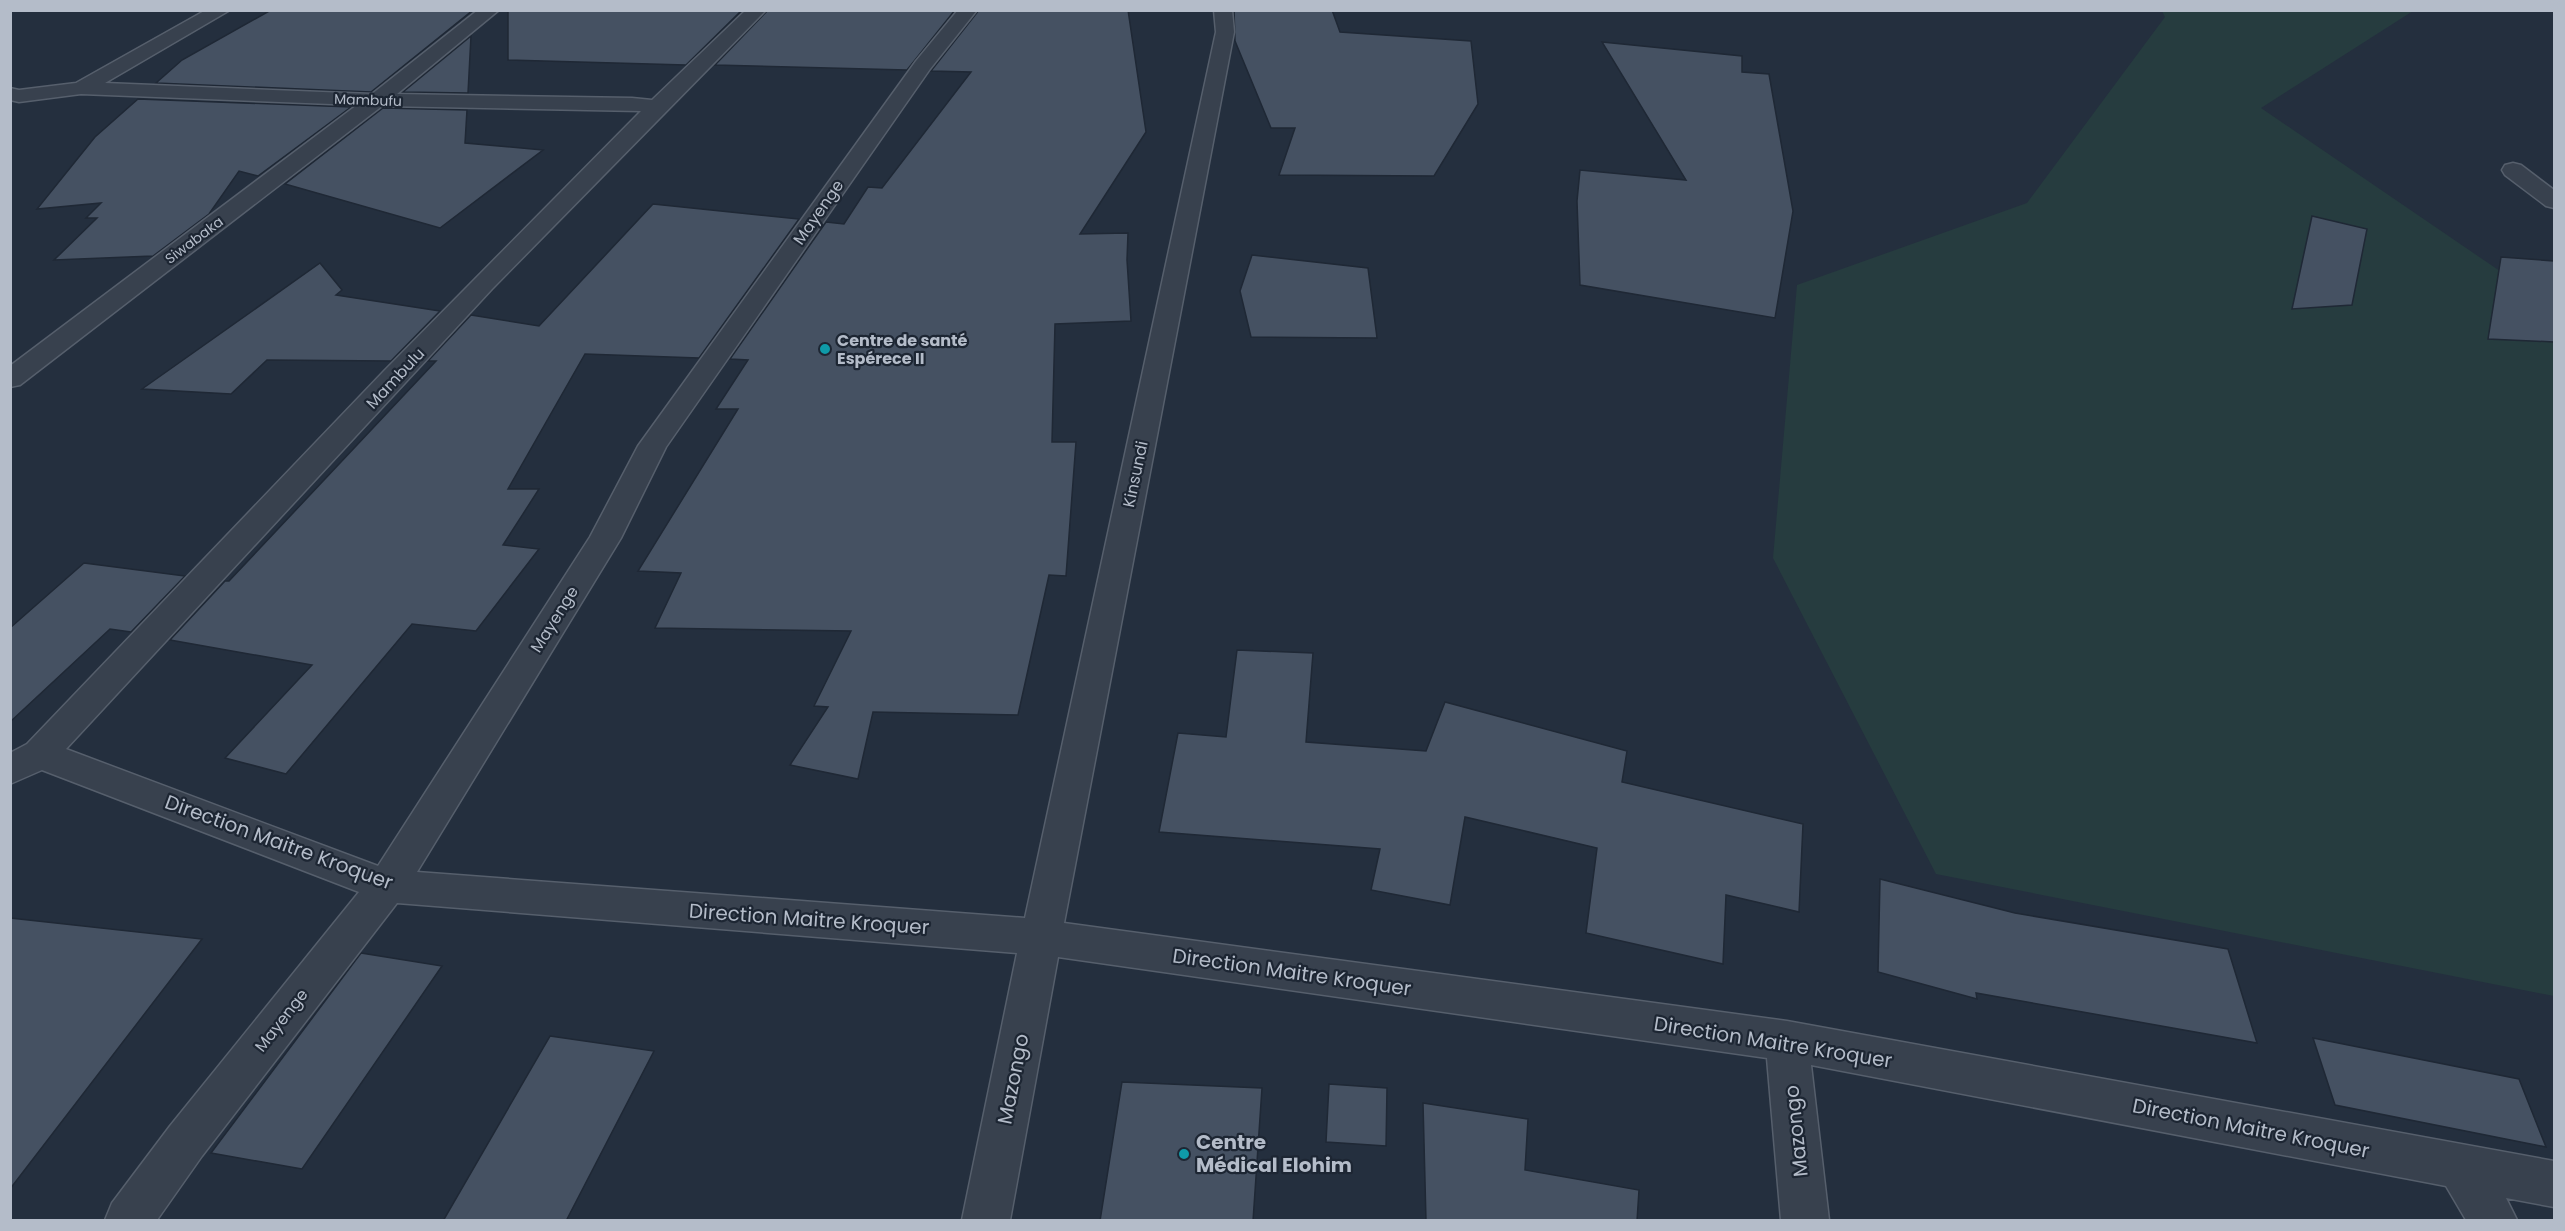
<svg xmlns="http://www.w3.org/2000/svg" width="2565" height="1231" font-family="Poppins,sans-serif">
<rect width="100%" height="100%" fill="#242f3e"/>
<polygon fill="#263c3f" points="2162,11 2413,11 2261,108 2554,308 2554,996 1936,874 1773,558 1797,285 2027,203 2165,17"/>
<g fill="#455162" stroke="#1f2835" stroke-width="1.5">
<polygon points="271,10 473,10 371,92 156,83 182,60"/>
<polygon points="508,10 742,10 686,65 508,60"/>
<polygon points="768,10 955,10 907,70 715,65"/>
<polygon points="979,10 1128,10 1146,132 1080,234 1128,233 1127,260 1131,321 1055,324 1052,442 1076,442 1066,576 1049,575 1018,715 873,712 858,779 790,765 828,707 814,706 851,631 655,628 681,573 638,571 738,409 716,409 748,360 730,359 826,222 844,224 868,187 882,188 971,72 931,71"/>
<polygon points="1234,10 1332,10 1340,32 1471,41 1478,104 1434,176 1279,175 1295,128 1271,128 1235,41"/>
<polygon points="471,36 468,93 403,92"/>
<polygon points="1602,42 1742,56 1742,72 1769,74 1793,211 1775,318 1580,285 1577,201 1580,170 1686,180"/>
<polygon points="138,99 351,107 258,176 239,171 209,214 153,256 54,260 97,218 86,218 101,203 37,209 95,137"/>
<polygon points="383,108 467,110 465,143 543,150 440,228 285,184"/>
<polygon points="653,204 799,219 699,358 585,354 508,489 539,489 503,545 539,549 476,631 412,624 286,774 225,758 312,665 170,640 225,581 229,581 436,361 428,361 471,315 539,326"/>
<polygon points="2312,216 2367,229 2352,305 2292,309"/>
<polygon points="1252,255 1368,268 1377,338 1251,337 1240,291"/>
<polygon points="2501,257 2554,261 2554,342 2488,339"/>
<polygon points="320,263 342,290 336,295 440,311 391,361 267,360 231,394 142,389"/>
<polygon points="84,563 185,576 131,632 110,629 10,722 10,628"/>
<polygon points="1237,650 1313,653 1306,742 1426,751 1445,702 1627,751 1622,782 1803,824 1799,912 1726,895 1723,964 1586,933 1597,848 1465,817 1450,905 1371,890 1380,849 1159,832 1178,733 1226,737"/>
<polygon points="1880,879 2015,913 2228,949 2257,1043 1976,993 1977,999 1878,972"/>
<polygon points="10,918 202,939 10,1189"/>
<polygon points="361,953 442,966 302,1169 211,1153"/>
<polygon points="550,1036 654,1051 566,1221 443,1221"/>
<polygon points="2313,1038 2519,1079 2546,1147 2335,1105"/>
<polygon points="1122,1082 1262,1088 1253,1221 1100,1221"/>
<polygon points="1329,1084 1387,1088 1386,1146 1326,1142"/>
<polygon points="1423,1103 1528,1119 1525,1170 1639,1190 1637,1221 1426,1221"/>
</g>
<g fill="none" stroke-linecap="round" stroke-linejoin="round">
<defs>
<g id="street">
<polygon points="206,10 230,10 105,83 372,94 478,10 499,10 397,94 632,98 652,100 746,10 766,10 492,289 66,749 378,866 590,537 638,446 916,61 958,10 977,10 930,69 666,447 621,538 417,872 1025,918 1216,32 1214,10 1232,10 1234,32 1064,923 1787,1021 2554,1161 2554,1207 2506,1198 2517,1220 2466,1220 2446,1186 1811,1065 1829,1220 1781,1220 1767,1058 1058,957 1010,1220 962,1220 1017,953 397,903 202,1156 157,1220 105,1220 112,1203 170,1126 359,892 42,770 10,784 10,753 27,744 384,371 641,111 382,106 20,385 10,387 10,366 357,105 81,94 19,102 10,100 10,88 19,90 76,83"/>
<polygon points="2513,163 2521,165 2554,190 2554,208 2546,206 2505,175 2502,170 2505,165"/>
</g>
</defs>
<use href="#street" stroke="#565f6c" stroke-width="3"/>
<use href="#street" fill="#38414e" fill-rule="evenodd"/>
</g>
<g fill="#0f9aa8" stroke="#1d2633" stroke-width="2">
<circle cx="825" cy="349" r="6"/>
<circle cx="1184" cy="1154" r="6"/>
</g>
<g text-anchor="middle" stroke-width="4.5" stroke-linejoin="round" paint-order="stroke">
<g font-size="14" fill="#b4bcc9" stroke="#1d2633">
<text transform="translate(368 100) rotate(2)" y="5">Mambufu</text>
<text transform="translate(194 240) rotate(-37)" y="5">Siwabaka</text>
</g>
<g font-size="16" fill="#b4bcc9" stroke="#1d2633">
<text transform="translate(818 212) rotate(-55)" y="6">Mayenge</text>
<text transform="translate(395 378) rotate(-47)" y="6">Mambulu</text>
<text transform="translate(1135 474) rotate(-78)" y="6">Kinsundi</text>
<text transform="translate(554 619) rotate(-58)" y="6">Mayenge</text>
<text transform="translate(281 1020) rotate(-52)" y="6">Mayenge</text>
</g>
<g font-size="16" font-weight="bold" fill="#b4bcc9" stroke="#1d2633" text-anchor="start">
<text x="837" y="346">Centre de santé<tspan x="837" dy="18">Espérece II</tspan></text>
</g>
<g font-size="20" fill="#b4bcc9" stroke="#1d2633">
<text transform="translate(279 842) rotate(20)" y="7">Direction Maitre Kroquer</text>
<text transform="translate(809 919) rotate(4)" y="7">Direction Maitre Kroquer</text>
<text transform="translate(1292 972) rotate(8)" y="7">Direction Maitre Kroquer</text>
<text transform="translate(1773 1042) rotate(9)" y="7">Direction Maitre Kroquer</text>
<text transform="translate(1013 1079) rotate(-79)" y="7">Mazongo</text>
<text transform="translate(2251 1128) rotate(11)" y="7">Direction Maitre Kroquer</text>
<text transform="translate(1796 1131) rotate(-96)" y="7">Mazongo</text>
</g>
<g font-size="20" font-weight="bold" fill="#b4bcc9" stroke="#1d2633" text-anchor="start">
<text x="1196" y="1149">Centre<tspan x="1196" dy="23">Médical Elohim</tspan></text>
</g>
</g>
<rect width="2565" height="1231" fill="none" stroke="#b4bcc9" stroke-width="24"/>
</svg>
